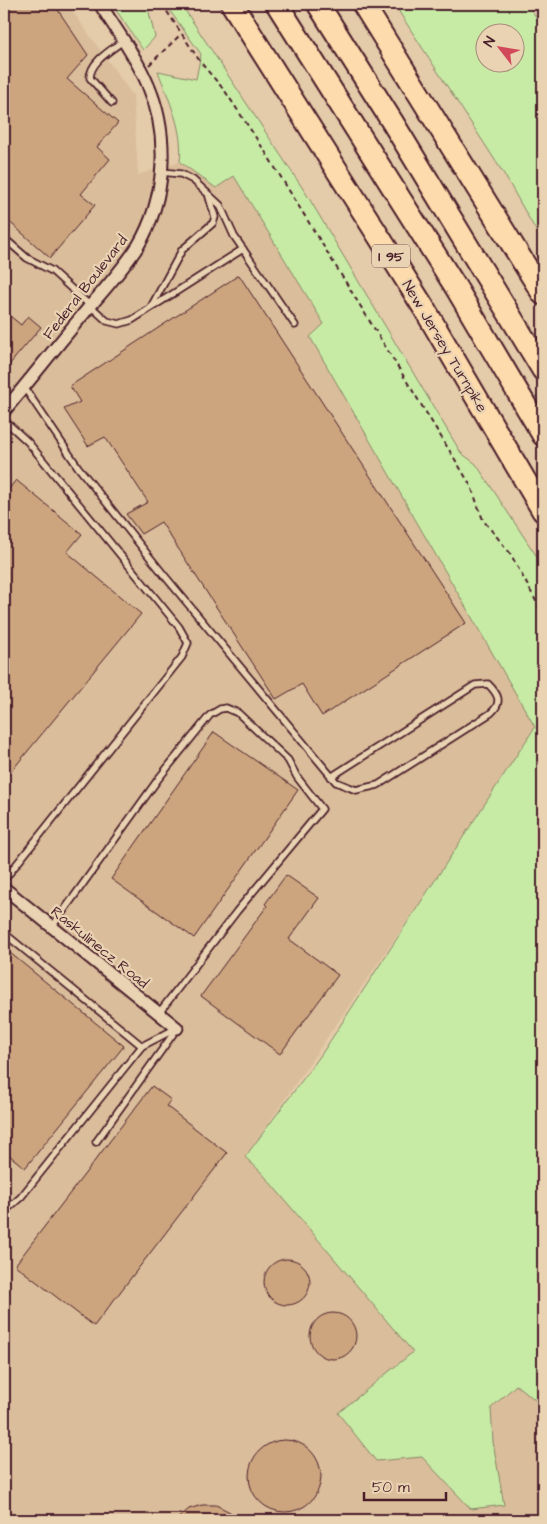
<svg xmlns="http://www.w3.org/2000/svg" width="547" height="1524" font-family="'Architects Daughter',sans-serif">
<rect width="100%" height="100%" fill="#e4cba9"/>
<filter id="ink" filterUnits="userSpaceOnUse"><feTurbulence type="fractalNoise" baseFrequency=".02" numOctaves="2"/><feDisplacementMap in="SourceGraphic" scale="10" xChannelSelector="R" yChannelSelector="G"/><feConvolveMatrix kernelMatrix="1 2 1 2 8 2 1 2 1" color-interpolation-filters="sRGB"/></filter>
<g filter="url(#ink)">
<polygon fill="#dabd9a" points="4,4 67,4 133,96 138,175 180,162 216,188 233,175 324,324 310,337 535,727 427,892 245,1157 250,1161 543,1105 543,1520 4,1520"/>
<g fill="#c7eba5" stroke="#888568" fill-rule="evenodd">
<polygon points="112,4 147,4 155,37 143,50"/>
<path d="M165,4H181L307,195L461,453L476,464L543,566V1406L516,1385L491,1408L493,1442L504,1505L471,1509L422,1457L376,1461L338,1413L413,1352L262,1173L245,1157L321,1055L535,727L310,337L324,324L234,176L216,188L180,162C184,130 169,101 158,71L196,79L201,54Z"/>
<path d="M394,4H527L543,27V243L504,174ZM484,32H514V62H484Z"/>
</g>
<g fill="#cca57f" stroke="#4a1f2b">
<polygon points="4,4 54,4 88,55 67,79 118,123 97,147 110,159 81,194 95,205 50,258 4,217"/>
<polygon points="239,275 466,623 322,716 302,684 276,699 161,522 141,534 126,514 148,502 105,437 88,446 64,409 80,402 70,386"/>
<polygon points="4,311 21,325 28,316 41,327 4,371"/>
<polygon points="16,480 82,534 67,552 141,614 4,780 4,495"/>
<polygon points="214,732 298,790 194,938 111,879"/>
<polygon points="286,875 319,898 289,939 338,975 280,1054 201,996 267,906 265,904"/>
<polygon points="4,948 124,1046 25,1168 4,1151"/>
<polygon points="152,1086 171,1100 166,1106 227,1153 94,1326 15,1265"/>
<circle cx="287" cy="1282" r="23"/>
<circle cx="333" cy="1336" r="23"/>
<circle cx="285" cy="1476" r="36"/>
<polygon points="202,1505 216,1505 230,1512 237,1520 176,1520 189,1509"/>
</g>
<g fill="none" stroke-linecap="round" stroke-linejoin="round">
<defs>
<g id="lane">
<path d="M112,103L90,78C90,62 111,50 123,41"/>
<polyline points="162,172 181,174 193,180 220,205 234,236 295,325"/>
<polyline points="4,238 27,258 52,271 107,321 119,324 132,320 243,249"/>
<polyline points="151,307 182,250 213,223 215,217 209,197"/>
<path d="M24,387L78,467L164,575L336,782L356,790L378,785L491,713C503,702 498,694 488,684L475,685L331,777"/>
<polyline points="4,420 28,442 179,627 188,643 182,657 4,880"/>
<polyline points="52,927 159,778 210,715 220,709 226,708 238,713 288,760 297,777 322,809 237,911 159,1013"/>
<polyline points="4,933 142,1046"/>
<polyline points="96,1142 176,1030"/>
<polyline points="4,1212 21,1197 142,1046 177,1028"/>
</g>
<g id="street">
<path d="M4,411C30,380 55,348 81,317C100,294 122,271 138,246C166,199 170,136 148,85C136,56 116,30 100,4"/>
<polyline points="4,888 177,1028"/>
</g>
<g id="highway">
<polyline points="232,4 424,308 543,511"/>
<polyline points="277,4 455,286 543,435"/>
<polyline points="318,4 393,123 543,370"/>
<polyline points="363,4 543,294"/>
</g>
</defs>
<use href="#lane" stroke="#4a1f2b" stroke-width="9"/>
<use href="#street" stroke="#4a1f2b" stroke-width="15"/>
<use href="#highway" stroke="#4a1f2b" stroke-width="25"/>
<g stroke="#4a1f2b" stroke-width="2" stroke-dasharray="5 4" stroke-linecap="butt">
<polyline points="162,4 201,63 225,91 266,153 459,466 471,486 483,520 510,553 543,614"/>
<polyline points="149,65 181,34"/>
</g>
<use href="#lane" stroke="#e9d3b2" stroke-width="5.5"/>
<use href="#street" stroke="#e9d3b2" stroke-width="11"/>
<use href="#highway" stroke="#fedbac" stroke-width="21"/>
</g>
</g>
<g text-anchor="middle" stroke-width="4.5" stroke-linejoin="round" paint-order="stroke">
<rect fill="#e9d3b2" stroke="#7a5554" stroke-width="1" x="372" y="244.5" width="38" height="23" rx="4"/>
<g font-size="14" font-weight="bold" fill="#4a1f2b">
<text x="391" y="261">I 95</text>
</g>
<g font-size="15" fill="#4a1f2b" stroke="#e9d3b2">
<text transform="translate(85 287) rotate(-52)" y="5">Federal Boulevard</text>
<text transform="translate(445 346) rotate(59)" y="5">New Jersey Turnpike</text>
<text transform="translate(100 947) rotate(39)" y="5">Raskulinecz Road</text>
</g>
</g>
<rect width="547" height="1524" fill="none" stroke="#e9d3b2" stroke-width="20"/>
<rect x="10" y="10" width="527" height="1504" fill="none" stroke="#4a1f2b" stroke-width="2" filter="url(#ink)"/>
<g transform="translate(500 48) rotate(301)"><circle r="24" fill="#e9d3b2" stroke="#a98b7c"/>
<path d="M0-4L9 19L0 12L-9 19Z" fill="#d1495b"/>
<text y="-8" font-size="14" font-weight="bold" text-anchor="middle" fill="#4a1f2b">N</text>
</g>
<path d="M364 1492v8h82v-8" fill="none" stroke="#4a1f2b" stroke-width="2.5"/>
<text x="372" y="1492" font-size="15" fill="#4a1f2b" stroke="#e9d3b2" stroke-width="4" paint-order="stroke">50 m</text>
</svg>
